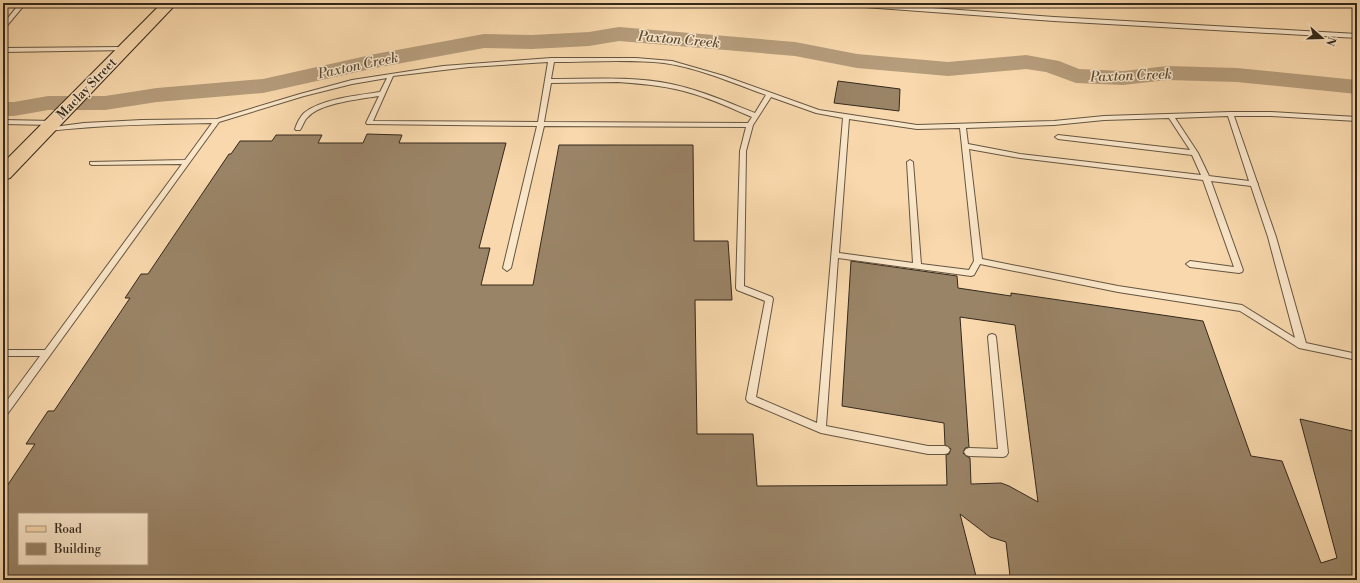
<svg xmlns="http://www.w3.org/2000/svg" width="1360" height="583" font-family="'Libre Bodoni',serif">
<rect width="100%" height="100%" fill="#f8d8ac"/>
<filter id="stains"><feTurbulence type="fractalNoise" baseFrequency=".005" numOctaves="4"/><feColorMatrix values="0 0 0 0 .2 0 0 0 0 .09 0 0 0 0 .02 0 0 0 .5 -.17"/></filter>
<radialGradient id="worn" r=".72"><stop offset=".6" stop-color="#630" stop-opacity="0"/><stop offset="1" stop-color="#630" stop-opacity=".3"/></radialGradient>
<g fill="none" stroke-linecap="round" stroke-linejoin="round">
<polygon fill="#b59c7b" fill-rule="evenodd" points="619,27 795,42 857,54 948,62 1026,55 1059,61 1079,69 1123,71 1167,66 1237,68 1357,80 1357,94 1237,82 1167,80 1123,85 1076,83 1046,72 1026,69 948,76 857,68 795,56 619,41 589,46 532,49 484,48 375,68 263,93 157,102 105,110 48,110 14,116 3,116 3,102 14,102 48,96 105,96 157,88 263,79 375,54 484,34 532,35 589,32"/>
</g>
<g fill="#9a8467" stroke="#34291c" fill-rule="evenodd">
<polygon points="838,81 900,89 899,111 834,103"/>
<path d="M367,134L402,135L399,143H506L479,248H490L481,285H533L559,145H693L694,241H728L732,300H695L697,434H753L757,486L947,485L946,455L949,454L951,449L945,445L944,423L842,406L851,261L957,276L958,288L1011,296V293L1203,321L1251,456L1282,461L1321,563L1337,558L1300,419L1357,432V580H1036L1010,576L1006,542L990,537L960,514L977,580H3V492L35,444H26L48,411H54L130,298H125L141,274H148L229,154H231L240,141H272L276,135H322L318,143H363ZM960,317L1015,325L1038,502L1009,486L1001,483L971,484L970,458L966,456L963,453L965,448L969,447ZM19,514H147V564H19Z"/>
</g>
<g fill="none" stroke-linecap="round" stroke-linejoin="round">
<defs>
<g id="service">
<polygon points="20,3 26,3 5,28 3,29 3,24"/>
<polygon points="774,3 864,3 1054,17 1357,34 1357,38 1054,21 864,7 777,5"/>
<polygon points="125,47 127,48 127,50 3,52 3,48"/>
<path d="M551,58H636L672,61L724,76L819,110L917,125L1054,121L1104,116L1230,112H1271L1357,117V121L1271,116H1234L1257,182L1258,184V185L1276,237L1306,343L1357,354V360L1299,348L1240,311L1118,292L980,264L974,275L971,276L838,258L826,426L928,446H945L948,447L950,450L948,453L945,454H928L821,433L748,402L746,399L765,301L737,290L736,288L740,151L746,127L544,126L511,268L507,271L503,268L537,126L367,124L366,123L379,96C361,99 320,103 308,117C304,120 303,126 300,130H296L295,129C297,123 300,117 304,113C321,99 359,95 380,92L387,78L352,84L304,96L219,122L6,416L3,417V406L40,356H3V350H45L182,164L92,165L90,164V162L185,160L212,123C157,124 103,125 48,131L46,130V128L84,123L142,120L217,119L300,94L352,80L443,66ZM548,62L538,122L373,121L393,76L469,67ZM554,62C590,62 628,59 664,63C699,68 733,83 766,95L755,113C727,102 700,90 671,84C632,76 591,79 551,79ZM618,82C644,84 669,86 694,94C714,100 733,109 752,117L748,123L544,122L551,83ZM771,97L816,113L843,118L817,423L756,397L773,299L772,297L744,286L746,151L753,125ZM1228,116L1249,181L1209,176L1198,153L1175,118ZM1169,118L1190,150L1058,135L1055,137L1058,139L1192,155L1201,175L1020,154L968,144L966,128L1054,125L1104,120ZM849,119L917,129L960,128L974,261L969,270L921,264L913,162L910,160L907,162L913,263L839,253ZM969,149L1020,158L1203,180L1234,267L1190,261L1186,264L1190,267L1239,273L1242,272L1243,270L1211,181L1251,186L1268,237L1295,338L1242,305L1118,286L982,259Z"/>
<polygon points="3,120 53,121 56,123 53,125 3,124"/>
<polygon points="992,334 995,335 996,337 1008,453 1006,456 1003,457 969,456 966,455 964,452 966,449 969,448 998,449 988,337 989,335"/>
</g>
<polygon id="primary" points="162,3 177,3 10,178 3,180 3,163"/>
</defs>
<use href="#service" stroke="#655540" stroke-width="2"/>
<use href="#primary" stroke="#34291c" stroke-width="2"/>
<use href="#service" fill="#fae6c9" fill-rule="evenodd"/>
<use href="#primary" fill="#f8d8ac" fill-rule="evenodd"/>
</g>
<g text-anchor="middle" stroke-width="3" stroke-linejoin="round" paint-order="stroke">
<g font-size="13" fill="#34291c" stroke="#fae6c9">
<text transform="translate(86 88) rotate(-46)" y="5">Maclay Street</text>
</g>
<g font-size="14" font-style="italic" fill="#5b4c38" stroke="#fae6c9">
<text transform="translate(679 39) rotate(5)" y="5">Paxton Creek</text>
<text transform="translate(358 65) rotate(-12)" y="5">Paxton Creek</text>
<text transform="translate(1131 75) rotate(-2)" y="5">Paxton Creek</text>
</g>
</g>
<rect width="1360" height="583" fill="none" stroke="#f8d8ac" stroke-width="16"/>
<rect x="4" y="4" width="1352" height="575" fill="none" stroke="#34291c" stroke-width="2"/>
<rect x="8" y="8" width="1344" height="567" fill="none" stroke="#34291c"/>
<rect x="18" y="513" width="130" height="52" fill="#fae6c9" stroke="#ab9a84"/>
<rect x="26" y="526" width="20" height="6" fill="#f8d8ac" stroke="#ab9a84"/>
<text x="54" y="533" font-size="12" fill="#34291c">Road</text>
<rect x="26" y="543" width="20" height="12" fill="#9a8467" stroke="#ab9a84"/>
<text x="54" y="553" font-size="12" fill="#34291c">Building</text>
<g transform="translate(1322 38) rotate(110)" stroke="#fae6c9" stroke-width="3" paint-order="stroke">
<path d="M0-3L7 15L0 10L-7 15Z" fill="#34291c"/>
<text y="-6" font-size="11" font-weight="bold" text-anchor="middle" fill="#34291c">N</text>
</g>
<rect width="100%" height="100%" filter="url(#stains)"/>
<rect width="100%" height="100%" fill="url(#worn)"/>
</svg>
